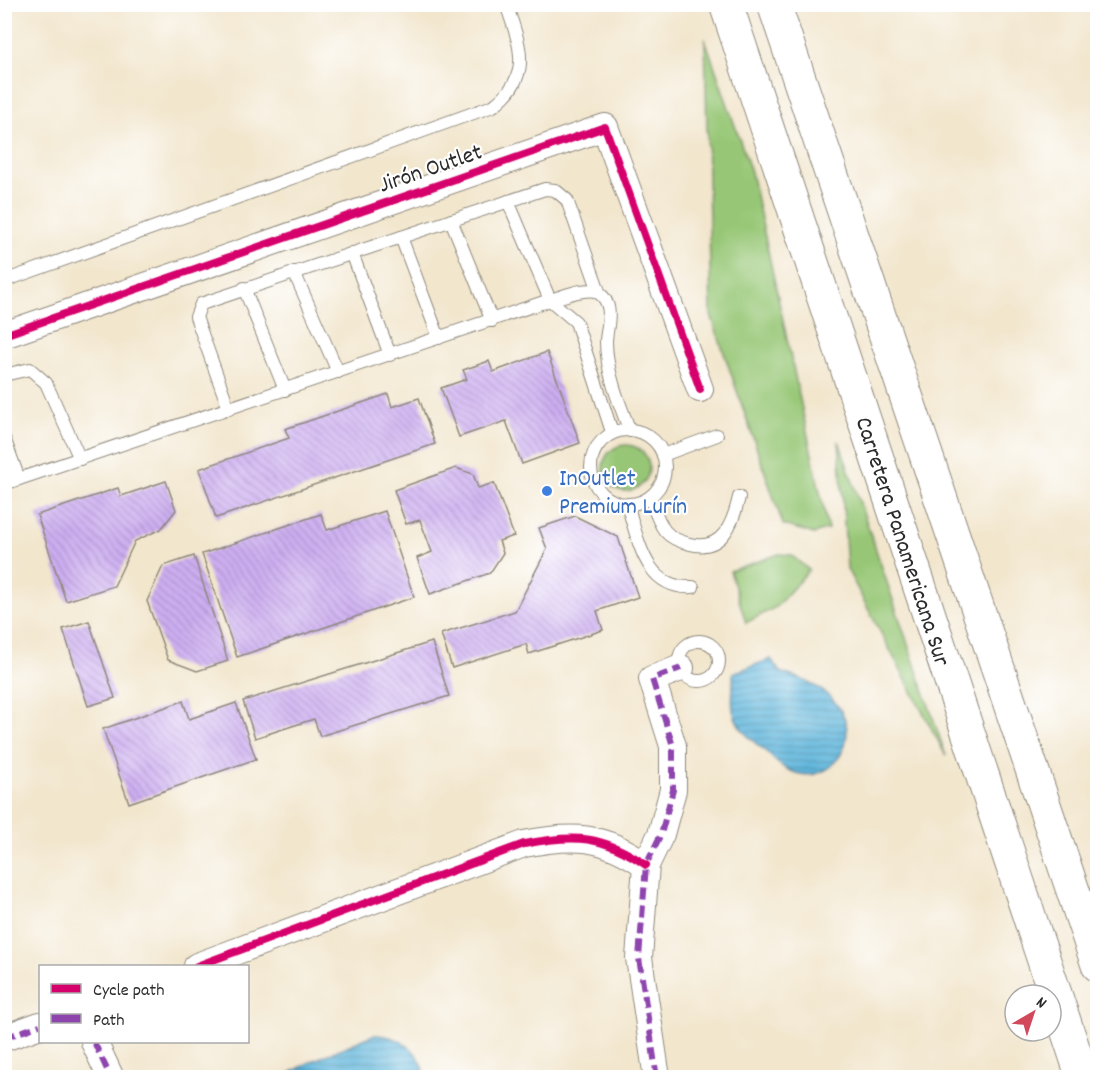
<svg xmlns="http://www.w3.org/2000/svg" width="1102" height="1082" font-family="Dekko,sans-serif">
<defs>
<pattern id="water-rules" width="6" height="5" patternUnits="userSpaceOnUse" patternTransform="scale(1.5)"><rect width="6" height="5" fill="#5fb6dc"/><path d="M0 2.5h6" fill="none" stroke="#4f94b3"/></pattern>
<pattern id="building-back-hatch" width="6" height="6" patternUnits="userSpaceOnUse" patternTransform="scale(1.5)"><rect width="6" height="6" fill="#ceaff2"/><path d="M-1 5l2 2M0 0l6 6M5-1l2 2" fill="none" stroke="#a78fc4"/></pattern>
</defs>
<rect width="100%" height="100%" fill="#fff"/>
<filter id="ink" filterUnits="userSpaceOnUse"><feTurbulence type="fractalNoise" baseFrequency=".0167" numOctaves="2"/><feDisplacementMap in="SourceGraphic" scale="12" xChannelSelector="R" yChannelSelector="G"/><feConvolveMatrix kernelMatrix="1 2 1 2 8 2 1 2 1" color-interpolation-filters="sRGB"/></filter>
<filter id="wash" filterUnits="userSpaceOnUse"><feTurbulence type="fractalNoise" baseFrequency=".008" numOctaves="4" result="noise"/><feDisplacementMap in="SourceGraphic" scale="24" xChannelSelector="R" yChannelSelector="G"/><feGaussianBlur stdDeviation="1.35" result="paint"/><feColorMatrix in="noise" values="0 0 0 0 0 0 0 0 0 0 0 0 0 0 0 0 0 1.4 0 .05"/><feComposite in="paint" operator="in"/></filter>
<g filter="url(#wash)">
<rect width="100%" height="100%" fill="#f2e6cd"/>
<g fill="#97c776" stroke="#617950" stroke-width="1.5">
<polygon points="705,39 751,172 828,529 814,534 783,525 711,315"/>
<polygon points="839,441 946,756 847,569"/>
<circle cx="626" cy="468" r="23"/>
<polygon points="779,554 791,555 809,570 776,607 746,623 730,571"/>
</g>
<g fill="url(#water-rules)" stroke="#457084" stroke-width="1.5">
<path d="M771,659C774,663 778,671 782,673C786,675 792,676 796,677C812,683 830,694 840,709C860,740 833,784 796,773C777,767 773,756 759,746C746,735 737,727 733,710C731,699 734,684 733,673Z"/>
<path d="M373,1035C399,1034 422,1051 425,1077H283L312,1061Z"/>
</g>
<g id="blocks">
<g fill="url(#building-back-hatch)">
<polygon points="547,352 580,443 522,464 506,421 459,437 441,388 467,379 463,370 489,361 493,372"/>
<polygon points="388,394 392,407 419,398 435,444 216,518 199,469 289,438 285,429"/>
<polygon points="456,468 473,474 478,488 494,483 514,536 499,541 503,553 490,573 430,594 417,558 432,552 420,520 406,524 394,490"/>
<polygon points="166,481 176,510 161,529 135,541 114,586 66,601 37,515 118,488 121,496"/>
<polygon points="385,511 414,597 237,657 202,554 321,514 327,530"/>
<polygon points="575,516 618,537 638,597 597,611 603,630 529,654 526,644 452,668 441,634 515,611 547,549 539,528"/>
<polygon points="194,556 228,661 197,671 168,660 147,601 163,566"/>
<polygon points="89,621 115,698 88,706 63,629"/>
<polygon points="432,642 449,696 320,736 314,719 255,738 243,701"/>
<polygon points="183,701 189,719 236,703 256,759 129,803 103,729"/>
</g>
</g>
</g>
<g filter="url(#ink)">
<use href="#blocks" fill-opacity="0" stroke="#8e887c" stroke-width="1.5"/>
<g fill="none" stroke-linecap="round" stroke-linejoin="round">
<defs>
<g id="lane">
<polyline points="508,201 550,300 576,322 612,432"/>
<polyline points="451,220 492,321"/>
<polyline points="401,237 439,338"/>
<polyline points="352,253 390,355"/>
<polyline points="294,272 338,372"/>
<path d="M4,281L493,106C534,76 520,45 506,4"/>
<polyline points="244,288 285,390"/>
<polyline points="4,375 30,369 46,383 80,459"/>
<polyline points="229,409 196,317 201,304 545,189 555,190 567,200 600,294"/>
<circle cx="628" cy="467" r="37"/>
<polyline points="4,438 19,479"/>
<polyline points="663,455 717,435"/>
<path d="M4,484L550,300C562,297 588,285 599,293C615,305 607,325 606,341C606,371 619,403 630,431"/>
<path d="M650,497C654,508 658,522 665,531C671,538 681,542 690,544C722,552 733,524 739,497"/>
<path d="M627,504C639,541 645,590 693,587"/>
<circle cx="699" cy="661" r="20"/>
</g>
<g id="street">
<polyline points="4,335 605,127 700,389"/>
<path d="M197,966L524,844C574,834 603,835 646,865"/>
<polyline points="4,1038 40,1025"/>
<polyline points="94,1042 111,1078"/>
<polyline points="657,1078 639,958 646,865 661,834 673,790 673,746 652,679 681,668"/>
</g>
<g id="highway">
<polyline points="726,4 1083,1078"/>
<polyline points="774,4 1098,965"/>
</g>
</defs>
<use href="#lane" stroke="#8e887c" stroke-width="14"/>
<use href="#street" stroke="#8e887c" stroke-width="28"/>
<use href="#highway" stroke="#8e887c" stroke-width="35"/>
<use href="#lane" stroke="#fff" stroke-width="12"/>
<use href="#street" stroke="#fff" stroke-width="26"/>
<use href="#highway" stroke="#fff" stroke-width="33"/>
<g stroke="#8e44ad" stroke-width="6" stroke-dasharray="12 6" stroke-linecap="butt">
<polyline points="4,1038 40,1025"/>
<polyline points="94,1042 111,1078"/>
<polyline points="657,1078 639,958 646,865 661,834 673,790 673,746 652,679 681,668"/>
</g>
<defs>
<g id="cycleway">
<polyline points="4,335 605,127 700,389"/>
<path d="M197,966L524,844C574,834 603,835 646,865"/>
</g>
</defs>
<use href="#cycleway" stroke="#fff" stroke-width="11"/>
<use href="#cycleway" stroke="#d6006c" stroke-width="8"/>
</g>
</g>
<circle fill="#3f7fe0" stroke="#fff" stroke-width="2" cx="547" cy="491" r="6"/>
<g text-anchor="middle" stroke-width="4.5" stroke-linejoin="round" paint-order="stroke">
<g font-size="24" fill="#2b2b2b" stroke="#fff">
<text transform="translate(430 167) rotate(-19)" y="8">Jirón Outlet</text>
<text transform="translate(904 541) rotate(72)" y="8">Carretera Panamericana Sur</text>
</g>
<g font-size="24" fill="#366cbe" stroke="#fff" text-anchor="start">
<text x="559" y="485">InOutlet<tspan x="559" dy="28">Premium Lurín</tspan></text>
</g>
</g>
<rect width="1102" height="1082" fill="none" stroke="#fff" stroke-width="24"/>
<rect x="39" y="965" width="210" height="78" fill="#ffffff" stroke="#aaaaaa" stroke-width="1.5"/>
<rect x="51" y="984" width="30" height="9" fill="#d6006c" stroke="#aaaaaa" stroke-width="1.5"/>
<text x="93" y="995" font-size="18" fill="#2b2b2b">Cycle path</text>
<rect x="51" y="1014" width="30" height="9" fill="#8e44ad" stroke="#aaaaaa" stroke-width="1.5"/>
<text x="93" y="1025" font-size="18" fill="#2b2b2b">Path</text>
<g transform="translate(1033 1013) rotate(39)"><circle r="28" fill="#ffffff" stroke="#aaaaaa" stroke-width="1.5"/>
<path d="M0-4.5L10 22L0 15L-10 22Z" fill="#d1495b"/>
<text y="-9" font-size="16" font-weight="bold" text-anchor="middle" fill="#2b2b2b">N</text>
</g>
</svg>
